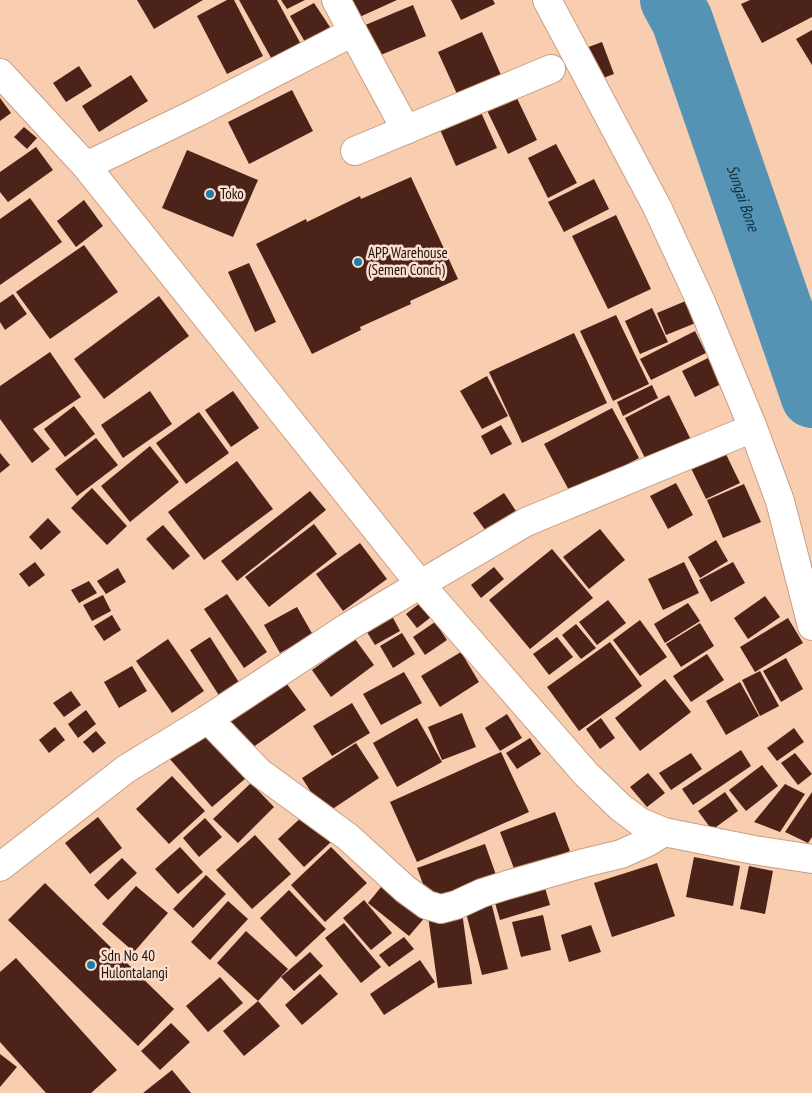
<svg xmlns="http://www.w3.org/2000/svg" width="812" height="1093" font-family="'PT Sans Narrow',sans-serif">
<rect width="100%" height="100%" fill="#f9cdb0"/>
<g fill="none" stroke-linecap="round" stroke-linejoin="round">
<path stroke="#5593b5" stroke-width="62" id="s1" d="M671,0L682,20L812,397"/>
</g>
<g fill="#4b2319">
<polygon points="137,0 203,0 154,29"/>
<polygon points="227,0 234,0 263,56 227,74 197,16"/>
<polygon points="239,0 277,0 303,48 274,63"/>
<polygon points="281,0 305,0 287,9"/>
<polygon points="344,0 397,0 353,20"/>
<polygon points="451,0 493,0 495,4 461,20"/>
<polygon points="750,0 812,0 812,17 762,43 741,4"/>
<polygon points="314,3 330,27 305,42 290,16"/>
<polygon points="413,5 426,36 376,57 363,26"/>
<polygon points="812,30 812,65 796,39"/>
<polygon points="482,32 501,75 457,94 438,52"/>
<polygon points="602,42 614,74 595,81 583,49"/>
<polygon points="79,66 92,86 66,102 53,83"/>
<polygon points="131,75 148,101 99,132 82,106"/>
<polygon points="292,90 313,131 249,164 228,122"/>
<polygon points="513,90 537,140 508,154 484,104"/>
<polygon points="0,98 11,113 0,121"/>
<polygon points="479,108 497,148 456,166 438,125"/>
<polygon points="24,127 37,138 27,149 14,137"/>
<polygon points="556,144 577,183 548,198 528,158"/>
<polygon points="36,147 53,170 8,202 0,192 0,172"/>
<polygon points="187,150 258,180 233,237 162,208"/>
<polygon points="411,177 458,279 410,301 411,304 360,327 361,330 312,354 256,244 306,219 307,222 360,196 361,199"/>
<polygon points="594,179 609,209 564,232 548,202"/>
<polygon points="30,198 62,242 0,285 0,219"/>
<polygon points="84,200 103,226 76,247 57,221"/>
<polygon points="616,215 651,289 608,309 572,236"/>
<polygon points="84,245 118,292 50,339 16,292"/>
<polygon points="249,263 276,322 255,332 228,272"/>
<polygon points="13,294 27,314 5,330 0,322 0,303"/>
<polygon points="159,296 189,336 104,399 74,359"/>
<polygon points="688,300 698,322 666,335 657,313"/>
<polygon points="652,308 668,342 640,354 625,321"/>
<polygon points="616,315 649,384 613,401 580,331"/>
<polygon points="695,331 706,353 651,380 640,359"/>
<polygon points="574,333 607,403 522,443 489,372"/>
<polygon points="50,352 81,397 33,429 50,449 32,463 0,419 0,386"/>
<polygon points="708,358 721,384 695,397 682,371"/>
<polygon points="487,376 508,416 482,429 460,391"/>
<polygon points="652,385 658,398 623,416 617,402"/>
<polygon points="150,391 172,424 123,458 101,425"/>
<polygon points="233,391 259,428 231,447 205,410"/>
<polygon points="669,395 691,440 647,462 625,418"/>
<polygon points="74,406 95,434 65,457 44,429"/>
<polygon points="612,408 639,458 571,494 544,444"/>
<polygon points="199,412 229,453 186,484 156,443"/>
<polygon points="501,425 512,444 491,455 481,436"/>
<polygon points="96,438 118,465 77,496 55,469"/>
<polygon points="150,446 179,482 130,522 101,486"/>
<polygon points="722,446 740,483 706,499 688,462"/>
<polygon points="0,453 10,465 0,473"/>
<polygon points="237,461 273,509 204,560 168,512"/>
<polygon points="676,483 693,515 668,529 650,496"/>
<polygon points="744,484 761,522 723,538 707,500"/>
<polygon points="92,488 127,526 107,545 71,508"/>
<polygon points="310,491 326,510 237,581 221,561"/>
<polygon points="504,493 518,514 488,534 473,513"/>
<polygon points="48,518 61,532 41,550 29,537"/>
<polygon points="314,524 337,554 269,607 245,577"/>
<polygon points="163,525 190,556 173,570 146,539"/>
<polygon points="600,529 625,560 589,589 563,557"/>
<polygon points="716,540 728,561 700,578 688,557"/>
<polygon points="360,543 387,579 343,611 316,574"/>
<polygon points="552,549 593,598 530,649 489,600"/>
<polygon points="35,562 45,575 29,587 19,574"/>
<polygon points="684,562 699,593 663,610 648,579"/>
<polygon points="733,562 745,583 711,602 699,580"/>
<polygon points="494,567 504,579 481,598 471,585"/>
<polygon points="118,568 126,582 106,594 97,581"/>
<polygon points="89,581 97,593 79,603 71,590"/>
<polygon points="227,594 267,652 244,668 204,609"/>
<polygon points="103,595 111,611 92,621 83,605"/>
<polygon points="765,596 780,617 748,639 734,618"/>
<polygon points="608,600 626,623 597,645 579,622"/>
<polygon points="420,603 431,617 417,628 406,614"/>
<polygon points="688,603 700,621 665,643 654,624"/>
<polygon points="297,607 313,635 280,653 264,625"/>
<polygon points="391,614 400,631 375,645 365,629"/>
<polygon points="112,615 121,630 104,641 94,626"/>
<polygon points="788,618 803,643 755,672 740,647"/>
<polygon points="640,620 667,657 640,676 613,640"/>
<polygon points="435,622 447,640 425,655 413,637"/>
<polygon points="700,623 714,646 681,667 666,644"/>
<polygon points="576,624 596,648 581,659 562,635"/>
<polygon points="402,633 415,654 393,668 380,646"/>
<polygon points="210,637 240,684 220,697 190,650"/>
<polygon points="557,637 573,657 549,675 533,654"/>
<polygon points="168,639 204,691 172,713 136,661"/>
<polygon points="355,639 374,665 331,697 312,670"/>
<polygon points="610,642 642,686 579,731 547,687"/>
<polygon points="461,652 479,682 440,707 421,676"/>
<polygon points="707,654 724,680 691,702 673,676"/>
<polygon points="786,658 803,689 781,702 763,671"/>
<polygon points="132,666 147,691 119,708 104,682"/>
<polygon points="760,671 779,706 760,716 742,680"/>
<polygon points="404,672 422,703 381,725 363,694"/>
<polygon points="665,679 691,712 640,751 615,718"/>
<polygon points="284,680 306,710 249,750 227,720"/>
<polygon points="740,682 759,716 726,735 706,701"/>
<polygon points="71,691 81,705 64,717 53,703"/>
<polygon points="352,703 370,733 332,756 313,726"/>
<polygon points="86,710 96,724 78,738 68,724"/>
<polygon points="462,713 476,747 442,760 428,727"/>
<polygon points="507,714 522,738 500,751 485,728"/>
<polygon points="417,718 442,762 397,787 373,743"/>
<polygon points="601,718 615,738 600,749 586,729"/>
<polygon points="55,727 65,740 49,753 39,740"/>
<polygon points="204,728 246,778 212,807 169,758"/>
<polygon points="794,728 804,742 777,761 767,748"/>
<polygon points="96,731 106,743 93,753 83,742"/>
<polygon points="530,738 541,754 517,769 506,753"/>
<polygon points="356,743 379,778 325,814 302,778"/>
<polygon points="741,750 751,766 693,805 682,789"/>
<polygon points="501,752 529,812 417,862 390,802"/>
<polygon points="691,753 702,769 671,790 659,773"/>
<polygon points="795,753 812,774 798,785 781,763"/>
<polygon points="762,765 778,786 746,811 729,790"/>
<polygon points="648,773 665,793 647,807 630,787"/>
<polygon points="172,776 205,811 169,844 136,809"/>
<polygon points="251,783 274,807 238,843 213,819"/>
<polygon points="785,784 805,794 780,832 754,822"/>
<polygon points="725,792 738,811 712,830 698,811"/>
<polygon points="812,792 812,837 808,843 785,832"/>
<polygon points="555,812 570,851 515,871 500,832"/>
<polygon points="306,813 332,841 304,867 278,839"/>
<polygon points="98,817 122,848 90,874 65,843"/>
<polygon points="205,818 222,837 199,857 183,838"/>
<polygon points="255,835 291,874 252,909 216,870"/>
<polygon points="485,844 496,875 429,900 417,868"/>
<polygon points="180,847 203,872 178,894 155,869"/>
<polygon points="331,847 367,883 325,922 291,885"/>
<polygon points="694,857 740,866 733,906 686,897"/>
<polygon points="122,858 137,873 108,900 94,885"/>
<polygon points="657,863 675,916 612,937 594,883"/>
<polygon points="749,866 773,871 765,914 740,909"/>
<polygon points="206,875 226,894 193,928 173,909"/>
<polygon points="386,881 427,915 409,936 368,903"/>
<polygon points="543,881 550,905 500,920 493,896"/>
<polygon points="45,883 174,1009 138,1046 8,920"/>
<polygon points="136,886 168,913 134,952 102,924"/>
<polygon points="289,890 326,929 296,957 260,918"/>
<polygon points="490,898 508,969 482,975 464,905"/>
<polygon points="364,900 392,933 371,950 343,918"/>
<polygon points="228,901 248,919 210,960 191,942"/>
<polygon points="462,912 472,984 438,988 428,916"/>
<polygon points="543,915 551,950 521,957 512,922"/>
<polygon points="344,923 381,967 361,983 325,938"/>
<polygon points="591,925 601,952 569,962 561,935"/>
<polygon points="246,931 288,969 258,1001 217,963"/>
<polygon points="404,937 414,949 389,967 379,955"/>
<polygon points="310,952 323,966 294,991 281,977"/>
<polygon points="16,958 117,1070 91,1093 46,1093 0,1042 0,972"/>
<polygon points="420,960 435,982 384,1015 370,994"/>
<polygon points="320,974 338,994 302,1025 285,1005"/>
<polygon points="220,977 243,1003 208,1032 186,1006"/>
<polygon points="258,1001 280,1026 244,1056 223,1031"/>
<polygon points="171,1023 190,1042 160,1070 141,1051"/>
<polygon points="0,1054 17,1067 0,1087"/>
<polygon points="172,1070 191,1093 143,1093"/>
</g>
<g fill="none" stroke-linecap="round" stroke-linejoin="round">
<defs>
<g id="minor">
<polyline points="547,0 657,207 701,302 753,428 780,501 812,626"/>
<polyline points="353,32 406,130"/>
<polyline points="355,151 551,69"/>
<polyline points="86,166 196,113 353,32 336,0"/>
<polyline points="208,719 259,772 348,837 405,889 427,905 441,909 456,905 482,893 507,885 584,863 621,854 648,842 664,832"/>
<polyline points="0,867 126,769 208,719 348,627 526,522 753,428"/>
</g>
<polyline id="tertiary" points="0,73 86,166 420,584 586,774 620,807 640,822 664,832 754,850 812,859"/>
</defs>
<use href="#minor" stroke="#c99f84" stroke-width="30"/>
<use href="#tertiary" stroke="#c99f84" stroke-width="30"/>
<use href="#minor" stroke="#fff" stroke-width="28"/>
<use href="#tertiary" stroke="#fff" stroke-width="28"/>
</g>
<g fill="#1e7eaa" stroke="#f9decd" stroke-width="2">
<circle cx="210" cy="194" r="5"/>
<circle cx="358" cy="262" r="5"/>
<circle cx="91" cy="965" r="5"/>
</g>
<g text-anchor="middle" stroke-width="5" stroke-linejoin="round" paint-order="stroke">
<g font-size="15" fill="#201107" stroke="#f9decd" text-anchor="start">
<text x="220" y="199">Toko</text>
<text x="368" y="258">APP Warehouse<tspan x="368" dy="17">(Semen Conch)</tspan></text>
<text x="101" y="961">Sdn No 40<tspan x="101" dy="17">Hulontalangi</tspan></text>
</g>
<g font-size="16" font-style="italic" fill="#12303f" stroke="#f9decd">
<text dy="6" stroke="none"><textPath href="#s1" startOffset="211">Sungai Bone</textPath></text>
</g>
</g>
</svg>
